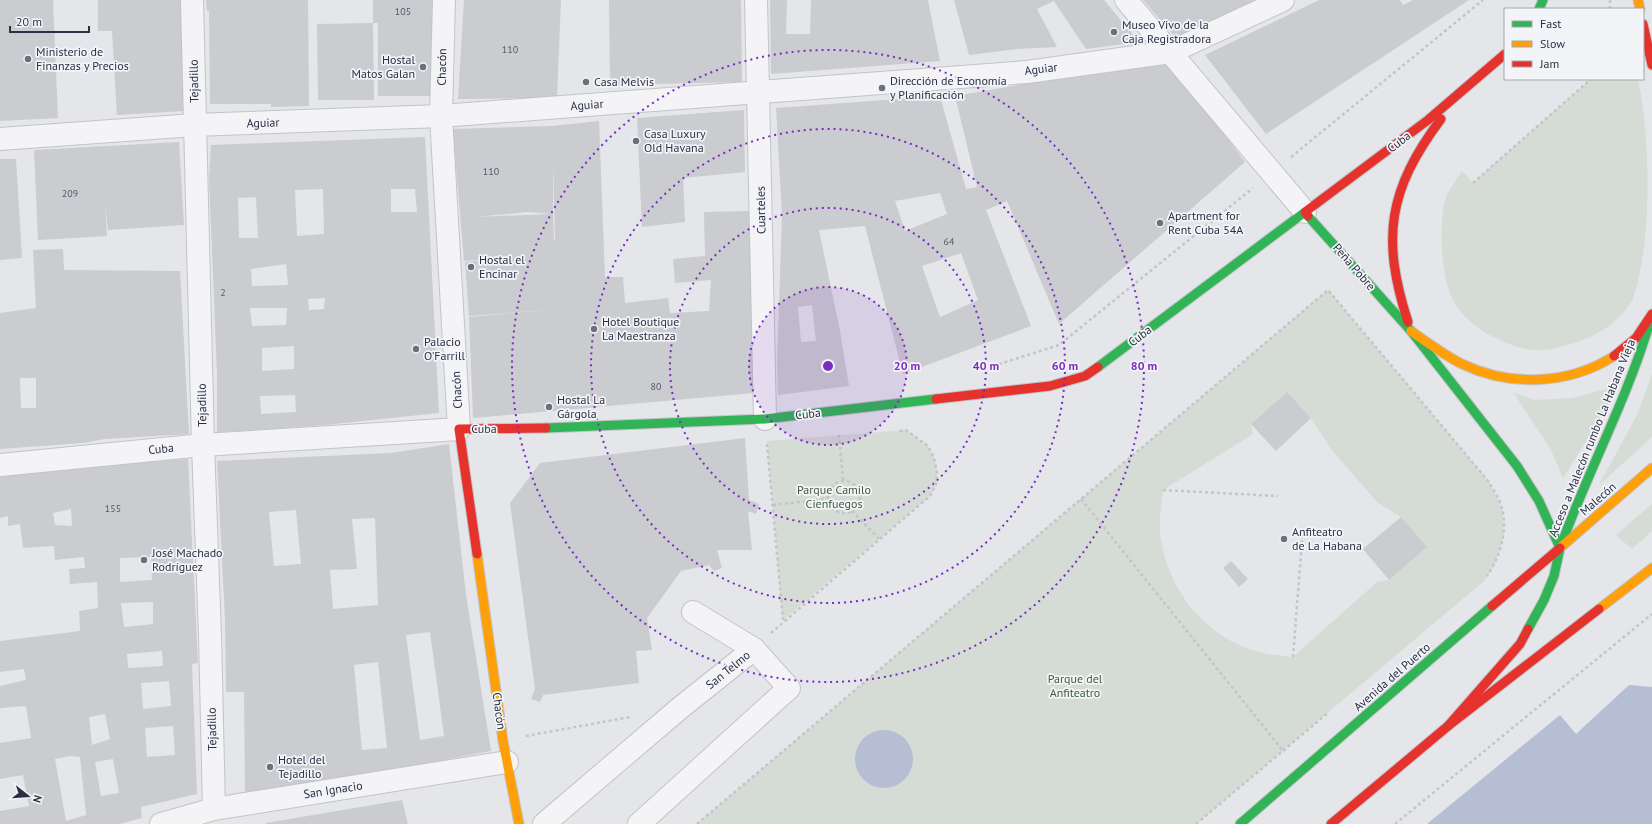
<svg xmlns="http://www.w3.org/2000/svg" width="1652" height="824" font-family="'PT Sans',sans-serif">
<rect width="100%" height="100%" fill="#e4e6e9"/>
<g fill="#d4dcd5" fill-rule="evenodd">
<path d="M1591,79H1638C1651,140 1652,243 1633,299C1621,320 1600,335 1577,342C1561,347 1544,353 1527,349C1500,344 1463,324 1452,298C1445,282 1443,266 1442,248C1441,236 1442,208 1446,197C1450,188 1457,179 1462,171L1473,183Z"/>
<path d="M1328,290L1489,482L1502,508L1504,534L1495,564L1484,581L1196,824H697ZM1287,392L1311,418L1331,449L1377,502L1401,517L1427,547L1389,580L1377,582L1293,657C1282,655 1270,655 1259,652C1206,638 1169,592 1161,539C1158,523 1161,506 1163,490L1253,434L1251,424Z"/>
<polygon points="1652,374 1652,437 1599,485 1637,415"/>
<polygon points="1618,386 1593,431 1563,478 1550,448 1513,392 1534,400 1572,398"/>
<polygon points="906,430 928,446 934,458 937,472 936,485 930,496 783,620 767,441"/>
<polygon points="1652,504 1652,531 1632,549 1616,535"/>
</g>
<g fill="#b5bed2">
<polygon points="1629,685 1652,687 1652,824 1427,824 1560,715 1576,734"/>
<circle cx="884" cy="759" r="29"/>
</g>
<g fill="#caccd0" fill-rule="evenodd">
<polygon points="0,0 53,0 58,118 0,121"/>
<polygon points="98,0 181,0 185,111 117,115 112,31 98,31"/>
<polygon points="206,0 308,0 309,106 271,107 271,104 210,104 209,11 207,11"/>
<polygon points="373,0 432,0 433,96 378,96 378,23 373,23"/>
<polygon points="464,0 561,0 557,98 458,99"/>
<polygon points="609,0 741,0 742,82 610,85"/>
<polygon points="770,0 787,0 786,34 810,34 811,0 928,0 940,61 771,74"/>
<polygon points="954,0 1104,0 1139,42 1086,49 1054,1 1037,9 1057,47 1017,49 969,55"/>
<polygon points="1143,0 1257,0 1176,38"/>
<polygon points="1319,0 1400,0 1403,5 1413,0 1469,0 1266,134 1205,55"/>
<polygon points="373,23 374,100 318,100 317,24"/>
<path d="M1161,60L1198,99L1245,162L1059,324L1007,201L986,210L1031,326L903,374L865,226L819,230L840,331L849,386L778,395L777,362L782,215L776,108L940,96L966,189L977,187L955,96ZM940,193L947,214L905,231L895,201ZM961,253L978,300L940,317L922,266ZM812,305L816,341L801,342L798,307Z"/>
<polygon points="744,110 745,172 683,178 685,222 642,227 637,118"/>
<path d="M599,121L605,277H623L625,303L668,298L670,313L709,311L711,280L675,283L673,259L705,256L704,212L749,211L754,393L473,418L469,317L548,310L469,316L465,262L500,258L464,261L453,129L552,126ZM553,162L555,240H554L553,214ZM528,212L551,214L475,217Z"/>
<path d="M425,137L439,413L325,425L243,431L217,432V374L209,177L211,145ZM323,189L324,234L297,236L295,190ZM391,189H415L417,212H391ZM256,197L258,238H239L238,198ZM286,264L288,285L252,286L251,269ZM325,298L324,309L309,310L308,299ZM250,308H287L286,325L252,326ZM294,346V369L262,371V348ZM295,395L296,412L261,414L260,396Z"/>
<polygon points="179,142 184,225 108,230 105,203 107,236 38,240 34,150"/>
<polygon points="0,159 16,159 22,258 0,260"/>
<path d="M63,249L64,270L180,271L189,434L105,439L83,443L0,449V313L36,308L33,250ZM20,378H36V408H21Z"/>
<polygon points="1287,392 1311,418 1276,451 1251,424"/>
<polygon points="745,438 749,500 759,504 756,514 748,511 752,550 717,550 722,568 714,571 709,565 681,571 647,618 652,650 636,651 639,683 543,695 540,702 531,699 535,689 510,503 540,463"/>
<path d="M449,444L466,595L491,751L337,780L245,793L244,692H226L225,619L217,461L391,453ZM296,510L301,564L274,566L269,512ZM375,518L378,605L333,609L330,570L357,569L352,519ZM430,632L444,736L420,740L406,635ZM378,662L387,748L362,750L354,665Z"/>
<path d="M188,459L198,663L192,664L197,794L141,807L142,818L119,824H0V811L29,806L23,775L0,779V743L31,738L26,706L0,708V686L26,680L24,669L0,672V641L80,631L79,611L98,608L97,582L70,584L69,569L85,568L84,557L55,560L54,546L23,548L20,524L8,526V516L0,518V476L117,464ZM71,509L72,526L55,525L53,513ZM151,557L152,580L120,582V558ZM153,602V624L124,627L121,603ZM162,651L163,666L128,668L127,654ZM169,681L171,706L143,709L141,683ZM105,714L110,739L92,745L89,717ZM173,726L175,755L147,757L145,728ZM70,756L80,757L86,815L66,821L55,759ZM113,759L119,793L101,796L95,762Z"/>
<polygon points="1401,517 1427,547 1389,580 1363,549"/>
<polygon points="1231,561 1248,579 1239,587 1223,568"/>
<polygon points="402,800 408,824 266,824 266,823"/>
</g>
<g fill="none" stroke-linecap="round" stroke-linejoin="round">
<defs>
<g id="street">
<polyline points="192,0 203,445 210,635 214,809"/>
<polyline points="756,0 765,419"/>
<polyline points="1126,0 1305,212"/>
<polyline points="0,139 194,125 441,116 1027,72 1171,52 1283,0"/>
<polyline points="0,465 203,445 459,429 441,116 444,0"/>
<polyline points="693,612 754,649"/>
<polyline points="161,824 214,809 507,762"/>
<polyline points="544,824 680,708 754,649 789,688 639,824"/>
</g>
<g id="fast">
<polyline points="1539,9 1543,0"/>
<polyline points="1308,216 1411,331 1517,466 1539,501 1560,548"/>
<polyline points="1098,367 1305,212"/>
<polyline points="546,428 765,419 936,399"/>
<path d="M1560,548C1587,473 1626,402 1649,325"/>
<polyline points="1528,629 1544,600 1554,576 1560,548"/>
<polyline points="1240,824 1492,606"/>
</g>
<g id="slow">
<polyline points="1638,0 1640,9"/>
<path d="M1411,331C1428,343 1444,355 1462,364C1510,387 1569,385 1614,356"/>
<polyline points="1561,547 1652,468"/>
<polyline points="477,554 503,741 519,824"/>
<polyline points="1599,609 1652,568"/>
</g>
<g id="jam">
<polyline points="1643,24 1652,65"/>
<polyline points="1308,216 1305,212 1428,120 1505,54"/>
<path d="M1408,322C1381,238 1388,190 1441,119"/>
<polyline points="1614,356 1636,338 1652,314"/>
<polyline points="936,399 1050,386 1085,376 1098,367"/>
<polyline points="477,554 459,429 546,428"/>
<polyline points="1492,606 1560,548"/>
<polyline points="1448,726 1599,609"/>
<polyline points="1331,824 1448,726 1520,644 1528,629"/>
</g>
</defs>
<use href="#street" stroke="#c2c4c7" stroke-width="24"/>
<use href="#fast" stroke="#c2c4c7" stroke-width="11"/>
<use href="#slow" stroke="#c2c4c7" stroke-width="11"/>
<use href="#jam" stroke="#c2c4c7" stroke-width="11"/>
<g stroke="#c4c4c9" stroke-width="2.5" stroke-dasharray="3 3" stroke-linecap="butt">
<polyline points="1610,0 1610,9"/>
<polyline points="1291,157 1483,0"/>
<polyline points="1473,183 1591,79"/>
<polyline points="993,366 1059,345 1253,188"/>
<polyline points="839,435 843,480"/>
<polyline points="767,444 783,620"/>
<circle cx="844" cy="497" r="16"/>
<polyline points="1163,490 1278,496"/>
<polyline points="1081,499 1284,752"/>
<polyline points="773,505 827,499"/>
<polyline points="852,511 879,539"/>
<polyline points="771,633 930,496 936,485 937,472 934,458 928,446 906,430 897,431"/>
<polyline points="1293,657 1303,528"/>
<polyline points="526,736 630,717"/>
<path d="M697,824L1328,290L1489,482C1493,490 1500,499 1502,508C1508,531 1500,557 1487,576"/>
<polyline points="1196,824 1329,712"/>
<polyline points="1395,824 1652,614"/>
</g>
<use href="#street" stroke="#f4f4f6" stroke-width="22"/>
<use href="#fast" stroke="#30b455" stroke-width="9"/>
<use href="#slow" stroke="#ff9f0a" stroke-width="9"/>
<use href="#jam" stroke="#e5322d" stroke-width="9"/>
</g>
<circle cx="828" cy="366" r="79" fill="#7b2cbf" fill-opacity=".12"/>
<g fill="none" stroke="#7b2cbf" stroke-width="2" stroke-dasharray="2 4">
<circle cx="828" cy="366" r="79"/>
<circle cx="828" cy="366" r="158"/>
<circle cx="828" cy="366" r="237"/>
<circle cx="828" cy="366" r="316"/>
</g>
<g fill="#6c707c" stroke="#f3f4f8" stroke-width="1.5">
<circle cx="1114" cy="32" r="4"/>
<circle cx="28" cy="59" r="4"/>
<circle cx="423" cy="67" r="4"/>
<circle cx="586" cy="82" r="4"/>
<circle cx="882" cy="88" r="4"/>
<circle cx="636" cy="141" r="4"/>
<circle cx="1160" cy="223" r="4"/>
<circle cx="471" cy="267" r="4"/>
<circle cx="594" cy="329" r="4"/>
<circle cx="416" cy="349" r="4"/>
<circle cx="549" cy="407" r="4"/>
<circle cx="1284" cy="539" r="4"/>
<circle cx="144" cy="560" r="4"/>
<circle cx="270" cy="767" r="4"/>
</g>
<g text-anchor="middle" stroke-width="3.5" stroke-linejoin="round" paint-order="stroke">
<g font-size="10" fill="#555967">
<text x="403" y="15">105</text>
<text x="510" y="53">110</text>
<text x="491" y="175">110</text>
<text x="70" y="197">209</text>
<text x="949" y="245">64</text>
<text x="223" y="296">2</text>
<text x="656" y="390">80</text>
<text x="113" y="512">155</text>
</g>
<g font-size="12" fill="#2c3042" stroke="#f3f4f8" text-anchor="start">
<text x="1122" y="29">Museo Vivo de la<tspan x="1122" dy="14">Caja Registradora</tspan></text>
<text x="36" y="56">Ministerio de<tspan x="36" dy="14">Finanzas y Precios</tspan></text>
<text x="415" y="64" text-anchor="end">Hostal<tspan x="415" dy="14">Matos Galan</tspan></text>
<text x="890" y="85">Dirección de Economía<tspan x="890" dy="14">y Planificación</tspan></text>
<text x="594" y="86">Casa Melvis</text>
<text x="644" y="138">Casa Luxury<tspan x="644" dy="14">Old Havana</tspan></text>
<text x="1168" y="220">Apartment for<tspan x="1168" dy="14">Rent Cuba 54A</tspan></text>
<text x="479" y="264">Hostal el<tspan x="479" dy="14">Encinar</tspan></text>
<text x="602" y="326">Hotel Boutique<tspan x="602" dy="14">La Maestranza</tspan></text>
<text x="424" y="346">Palacio<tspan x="424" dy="14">O'Farrill</tspan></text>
<text x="557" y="404">Hostal La<tspan x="557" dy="14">Gárgola</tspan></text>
<text x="1292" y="536">Anfiteatro<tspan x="1292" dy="14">de La Habana</tspan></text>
<text x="152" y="557">José Machado<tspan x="152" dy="14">Rodríguez</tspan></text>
<text x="278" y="764">Hotel del<tspan x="278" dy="14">Tejadillo</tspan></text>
</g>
<g font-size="12" fill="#2c3042" stroke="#f3f4f8">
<text transform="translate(442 67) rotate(-89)" y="4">Chacón</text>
<text transform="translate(1041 69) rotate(-7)" y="4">Aguiar</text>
<text transform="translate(194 81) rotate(-91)" y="4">Tejadillo</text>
<text transform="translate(587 105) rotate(-4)" y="4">Aguiar</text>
<text transform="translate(263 123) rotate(-2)" y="4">Aguiar</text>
<text transform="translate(1399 142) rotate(-37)" y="4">Cuba</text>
<text transform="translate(761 210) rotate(-91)" y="4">Cuarteles</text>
<text transform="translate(1354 267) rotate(49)" y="4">Peña Pobre</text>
<text transform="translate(1140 336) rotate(-37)" y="4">Cuba</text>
<text transform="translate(457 390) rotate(-93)" y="4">Chacón</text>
<text transform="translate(202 405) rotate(-91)" y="4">Tejadillo</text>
<text transform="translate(808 414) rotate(-7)" y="4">Cuba</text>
<text x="484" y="433">Cuba</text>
<text transform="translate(1592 438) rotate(-68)" y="4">Acceso a Malecón rumbo La Habana Vieja</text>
<text transform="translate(161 449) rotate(-6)" y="4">Cuba</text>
<text transform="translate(1598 499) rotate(-41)" y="4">Malecón</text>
<text transform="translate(728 670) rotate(-39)" y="4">San Telmo</text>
<text transform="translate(1392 677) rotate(-41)" y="4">Avenida del Puerto</text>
<text transform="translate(499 711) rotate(82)" y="4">Chacón</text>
<text transform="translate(212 729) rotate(-91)" y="4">Tejadillo</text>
<text transform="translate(333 790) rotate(-9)" y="4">San Ignacio</text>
</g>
<g font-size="12" fill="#3b5c3b" stroke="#f3f4f8">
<text x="834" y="494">Parque Camilo<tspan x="834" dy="14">Cienfuegos</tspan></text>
<text x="1075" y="683">Parque del<tspan x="1075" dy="14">Anfiteatro</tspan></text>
</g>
</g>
<circle cx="828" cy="366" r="6" fill="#7b2cbf" stroke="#f3f4f8" stroke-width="2"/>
<g font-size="12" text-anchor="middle" font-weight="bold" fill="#7b2cbf" stroke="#f3f4f8" stroke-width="3.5" stroke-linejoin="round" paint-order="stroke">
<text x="907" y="370">20 m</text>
<text x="986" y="370">40 m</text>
<text x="1065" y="370">60 m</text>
<text x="1144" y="370">80 m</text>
</g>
<rect x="1504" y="8" width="140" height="72" fill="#f3f4f8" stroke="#a3a6af"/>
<rect x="1512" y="21" width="20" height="6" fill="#30b455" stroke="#a3a6af"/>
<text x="1540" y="28" font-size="12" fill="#2c3042">Fast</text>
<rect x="1512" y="41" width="20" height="6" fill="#ff9f0a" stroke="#a3a6af"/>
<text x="1540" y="48" font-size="12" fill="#2c3042">Slow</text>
<rect x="1512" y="61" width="20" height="6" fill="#e5322d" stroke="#a3a6af"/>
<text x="1540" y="68" font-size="12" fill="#2c3042">Jam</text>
<g transform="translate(28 796) rotate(107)" stroke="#f3f4f8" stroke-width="3" paint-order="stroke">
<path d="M0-3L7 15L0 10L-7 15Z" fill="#2c3042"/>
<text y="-6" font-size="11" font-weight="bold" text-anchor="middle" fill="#2c3042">N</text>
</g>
<path d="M10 26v6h79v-6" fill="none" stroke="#2c3042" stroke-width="2"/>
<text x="16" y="26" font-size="12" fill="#2c3042" stroke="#f3f4f8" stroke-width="3" paint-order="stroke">20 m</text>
</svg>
